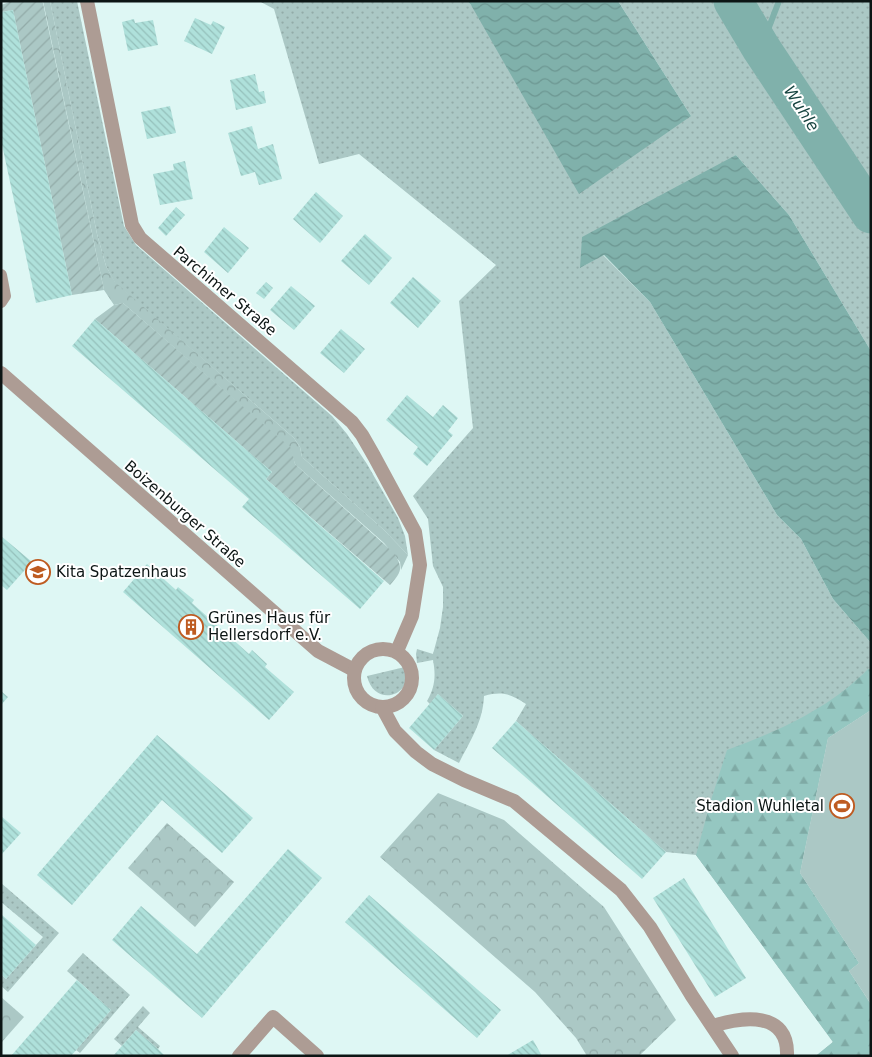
<svg xmlns="http://www.w3.org/2000/svg" width="872" height="1057" font-family="'DejaVu Sans',sans-serif">
<defs>
<pattern id="grass-dots" width="8" height="8" patternUnits="userSpaceOnUse" patternTransform="scale(1.25)"><rect width="8" height="8" fill="#abc8c5"/><path d="M2 2h.1M6 6h.1" fill="none" stroke="#92aba8" stroke-width="1.8" stroke-linecap="round"/></pattern>
<pattern id="forest-firs" width="22" height="20" patternUnits="userSpaceOnUse" patternTransform="scale(1.25)"><rect width="22" height="20" fill="#95c7c1"/><path d="M5 1l3.5 6h-7zM16 11l3.5 6h-7z" fill="#7faaa5"/></pattern>
<pattern id="park-crowns" width="20" height="18" patternUnits="userSpaceOnUse" patternTransform="scale(1.25)"><rect width="20" height="18" fill="#abc8c5"/><path d="M2 6a3 3 0 1 1 6 0M12 15a3 3 0 1 1 6 0" fill="none" stroke="#92aba8"/></pattern>
<pattern id="garden-furrows" width="10" height="10" patternUnits="userSpaceOnUse" patternTransform="scale(1.25)"><rect width="10" height="10" fill="#abc8c5"/><path d="M-1 1l2-2M0 10L10 0M9 11l2-2" fill="none" stroke="#92aba8"/></pattern>
<pattern id="water-waves" width="16" height="10" patternUnits="userSpaceOnUse" patternTransform="scale(1.25)"><rect width="16" height="10" fill="#80b1ab"/><path d="M0 5q4-4 8 0t8 0" fill="none" stroke="#6d9792"/></pattern>
<pattern id="building-back-hatch" width="6" height="6" patternUnits="userSpaceOnUse" patternTransform="scale(1.25)"><rect width="6" height="6" fill="#afe1db"/><path d="M-1 5l2 2M0 0l6 6M5-1l2 2" fill="none" stroke="#95c0bb"/></pattern>
</defs>
<rect width="100%" height="100%" fill="#def7f4"/>
<g fill="url(#grass-dots)">
<polygon points="50,1 77,1 124,226 136,245 332,416 347,434 367,464 398,518 405,536 408,555 384,530 302,457 300,447 294,438 115,283 106,266 97,234"/>
<path d="M259,1H467L471,5L691,116L618,1L871,2V351L789,215L736,155L580,268L603,255L650,302L777,515L801,539L833,599L871,643V710L828,738L800,873L859,963L849,971L871,1004V1056H818L817,1055L833,1042L696,855L666,852L516,721L526,704C510,694 503,691 484,696C483,722 470,741 459,763L434,750L463,716L438,694L430,704L427,701C435,687 436,676 433,660L417,663L416,654L417,649L433,654L440,628L443,607V587L433,566L428,519L413,496L473,428L459,301L496,265L359,154L319,164L274,9Z"/>
<path d="M405,667C416,694 375,710 367,676Z"/>
<polygon points="1,883 59,933 8,992 1,986 1,974 6,979 43,937 1,902"/>
<polygon points="83,953 130,995 80,1053 76,1050 111,1010 67,971"/>
<polygon points="143,1006 150,1013 138,1027 160,1046 158,1049 136,1030 122,1046 114,1039"/>
</g>
<path fill="url(#forest-firs)" d="M868,669H871V710L828,738L800,873L859,963L849,971L871,1005V1056H818L817,1055L833,1042L696,855L711,800L727,750C778,731 829,709 868,669Z"/>
<g fill="url(#park-crowns)">
<polygon points="43,1 50,1 97,234 106,266 115,282 294,438 300,447 302,457 384,530 408,555 401,570 400,562 384,543 295,464 290,448 123,303 114,305 104,290"/>
<polygon points="438,793 504,820 604,907 676,1020 639,1056 587,1056 576,1038 535,992 380,857"/>
<polygon points="167,823 234,882 195,927 128,868"/>
<polygon points="1,997 24,1017 1,1043"/>
</g>
<g fill="url(#garden-furrows)">
<polygon points="12,1 42,1 43,3 104,290 72,295 13,10 1,12 1,5"/>
<path d="M123,303L291,448L295,464L394,553C404,569 401,572 390,585L266,479L272,472L95,319L114,305Z"/>
</g>
<polygon fill="#abc8c5" points="871,710 871,1004 849,971 859,963 800,873 828,738"/>
<g fill="url(#water-waves)">
<polygon points="467,1 618,1 691,116 579,194 471,5"/>
<polygon points="736,155 789,215 871,351 871,643 833,599 801,539 777,515 650,302 604,255 580,268 582,237"/>
</g>
<g fill="none" stroke-linecap="round" stroke-linejoin="round">
<polyline stroke="#80b1ab" stroke-width="6" points="761,48 779,1"/>
<polyline stroke="#80b1ab" stroke-width="39" points="733,1 761,48 871,214"/>
</g>
<g fill="url(#building-back-hatch)">
<polygon points="13,10 72,295 36,303 1,140 1,12"/>
<polygon points="195,18 211,25 213,21 225,27 212,54 184,41"/>
<polygon points="134,19 135,23 153,20 158,45 128,51 122,22"/>
<polygon points="255,74 259,92 264,91 266,103 236,110 230,80"/>
<polygon points="170,106 176,133 147,139 141,112"/>
<polygon points="252,126 258,149 273,144 282,179 259,185 255,172 241,176 228,133"/>
<polygon points="185,161 193,199 160,205 153,174 174,170 173,164"/>
<polygon points="316,192 343,216 320,243 293,219"/>
<polygon points="176,207 185,215 166,236 158,228"/>
<polygon points="224,227 249,248 228,273 204,252"/>
<polygon points="365,234 392,258 369,285 341,261"/>
<polygon points="413,277 441,301 418,328 390,303"/>
<polygon points="266,282 273,288 264,299 256,293"/>
<polygon points="291,286 315,306 294,330 270,310"/>
<polygon points="95,319 272,472 266,479 384,581 360,609 242,507 249,499 72,346"/>
<polygon points="341,329 365,349 344,373 320,353"/>
<polygon points="407,395 433,417 443,405 458,418 448,431 453,435 427,466 413,454 418,447 386,420"/>
<polygon points="1,536 32,562 7,590 1,585"/>
<polygon points="147,564 176,590 178,587 194,600 192,603 249,654 252,650 267,664 265,667 294,692 269,720 123,592"/>
<polygon points="1,691 8,697 2,704 1,703"/>
<polygon points="438,694 463,716 434,750 409,728"/>
<polygon points="516,721 666,852 642,879 492,748"/>
<polygon points="157,735 253,818 222,853 162,800 72,905 37,875"/>
<polygon points="1,816 21,833 1,855"/>
<polygon points="288,849 322,878 202,1018 112,940 141,906 197,954"/>
<polygon points="684,878 746,978 715,997 653,898"/>
<polygon points="369,895 501,1010 477,1038 345,922"/>
<polygon points="1,914 36,945 6,979 1,974"/>
<polygon points="77,980 111,1010 71,1056 11,1056"/>
<polygon points="136,1030 158,1049 165,1056 113,1056"/>
<polygon points="533,1040 542,1056 506,1056"/>
</g>
<g fill="none" stroke-linecap="round" stroke-linejoin="round">
<polyline stroke="#ad9c94" stroke-width="12" points="1,275 5,296 1,302"/>
<g stroke="#ad9c94" stroke-width="14">
<polyline points="87,1 132,225 140,238 352,422 362,435 374,456 415,532 420,565 412,616 397,651"/>
<polyline points="1,373 318,651 354,670"/>
<circle cx="383" cy="678" r="29"/>
<polyline points="382,707 395,731 416,752 432,764 464,780 514,801 621,890 650,927 692,996 732,1056"/>
<path d="M713,1026C742,1017 789,1010 787,1056"/>
<polyline points="239,1056 273,1017 317,1056"/>
</g>
</g>
<defs>
<symbol id="school-ring" viewBox="-11 -11 22 22"><circle r="9.5" fill="#fff" stroke="#be5b21" stroke-width="1.5"/><path d="M0-5L7-2L0 1L-7-2ZM-4 1L0 2.5L4 1V4Q0 6-4 4Z" fill="#be5b21"/></symbol>
<symbol id="building-ring" viewBox="-11 -11 22 22"><circle r="9.5" fill="#fff" stroke="#be5b21" stroke-width="1.5"/><path d="M-4-6H4V6H1V3H-1V6H-4ZM-2.5-4.3h1.7v1.8h-1.7ZM.8-4.3h1.7v1.8H.8ZM-2.5-1h1.7V.8h-1.7ZM.8-1h1.7V.8H.8Z" fill="#be5b21"/></symbol>
<symbol id="stadium-ring" viewBox="-11 -11 22 22"><circle r="9.5" fill="#fff" stroke="#be5b21" stroke-width="1.5"/><path d="M0-5a6.5 5 0 1 0 0 10a6.5 5 0 1 0 0-10ZM-3.5-1.8h7v3.6h-7Z" fill="#be5b21"/></symbol>
</defs>
<g fill-rule="evenodd">
<use href="#school-ring" x="24" y="558" width="28" height="28"/>
<use href="#building-ring" x="177" y="613" width="28" height="28"/>
<use href="#stadium-ring" x="828" y="792" width="28" height="28"/>
</g>
<g text-anchor="middle" stroke-width="4" stroke-linejoin="round" paint-order="stroke">
<g font-size="15" fill="#0c1514" stroke="#fff">
<text transform="translate(225 291) rotate(40)" y="5">Parchimer Straße</text>
<text transform="translate(185 514) rotate(41)" y="5">Boizenburger Straße</text>
</g>
<g font-size="15" fill="#0c1514" stroke="#fff" text-anchor="start">
<text x="56" y="577">Kita Spatzenhaus</text>
<text x="208" y="623">Grünes Haus für<tspan x="208" dy="17">Hellersdorf e.V.</tspan></text>
<text x="824" y="811" text-anchor="end">Stadion Wuhletal</text>
</g>
<g font-size="16" font-style="italic" fill="#184541" stroke="#fff">
<text transform="translate(802 108) rotate(57)" y="6">Wuhle</text>
</g>
</g>
<rect width="872" height="1057" fill="none" stroke="#0c1514" stroke-width="5"/>
</svg>
